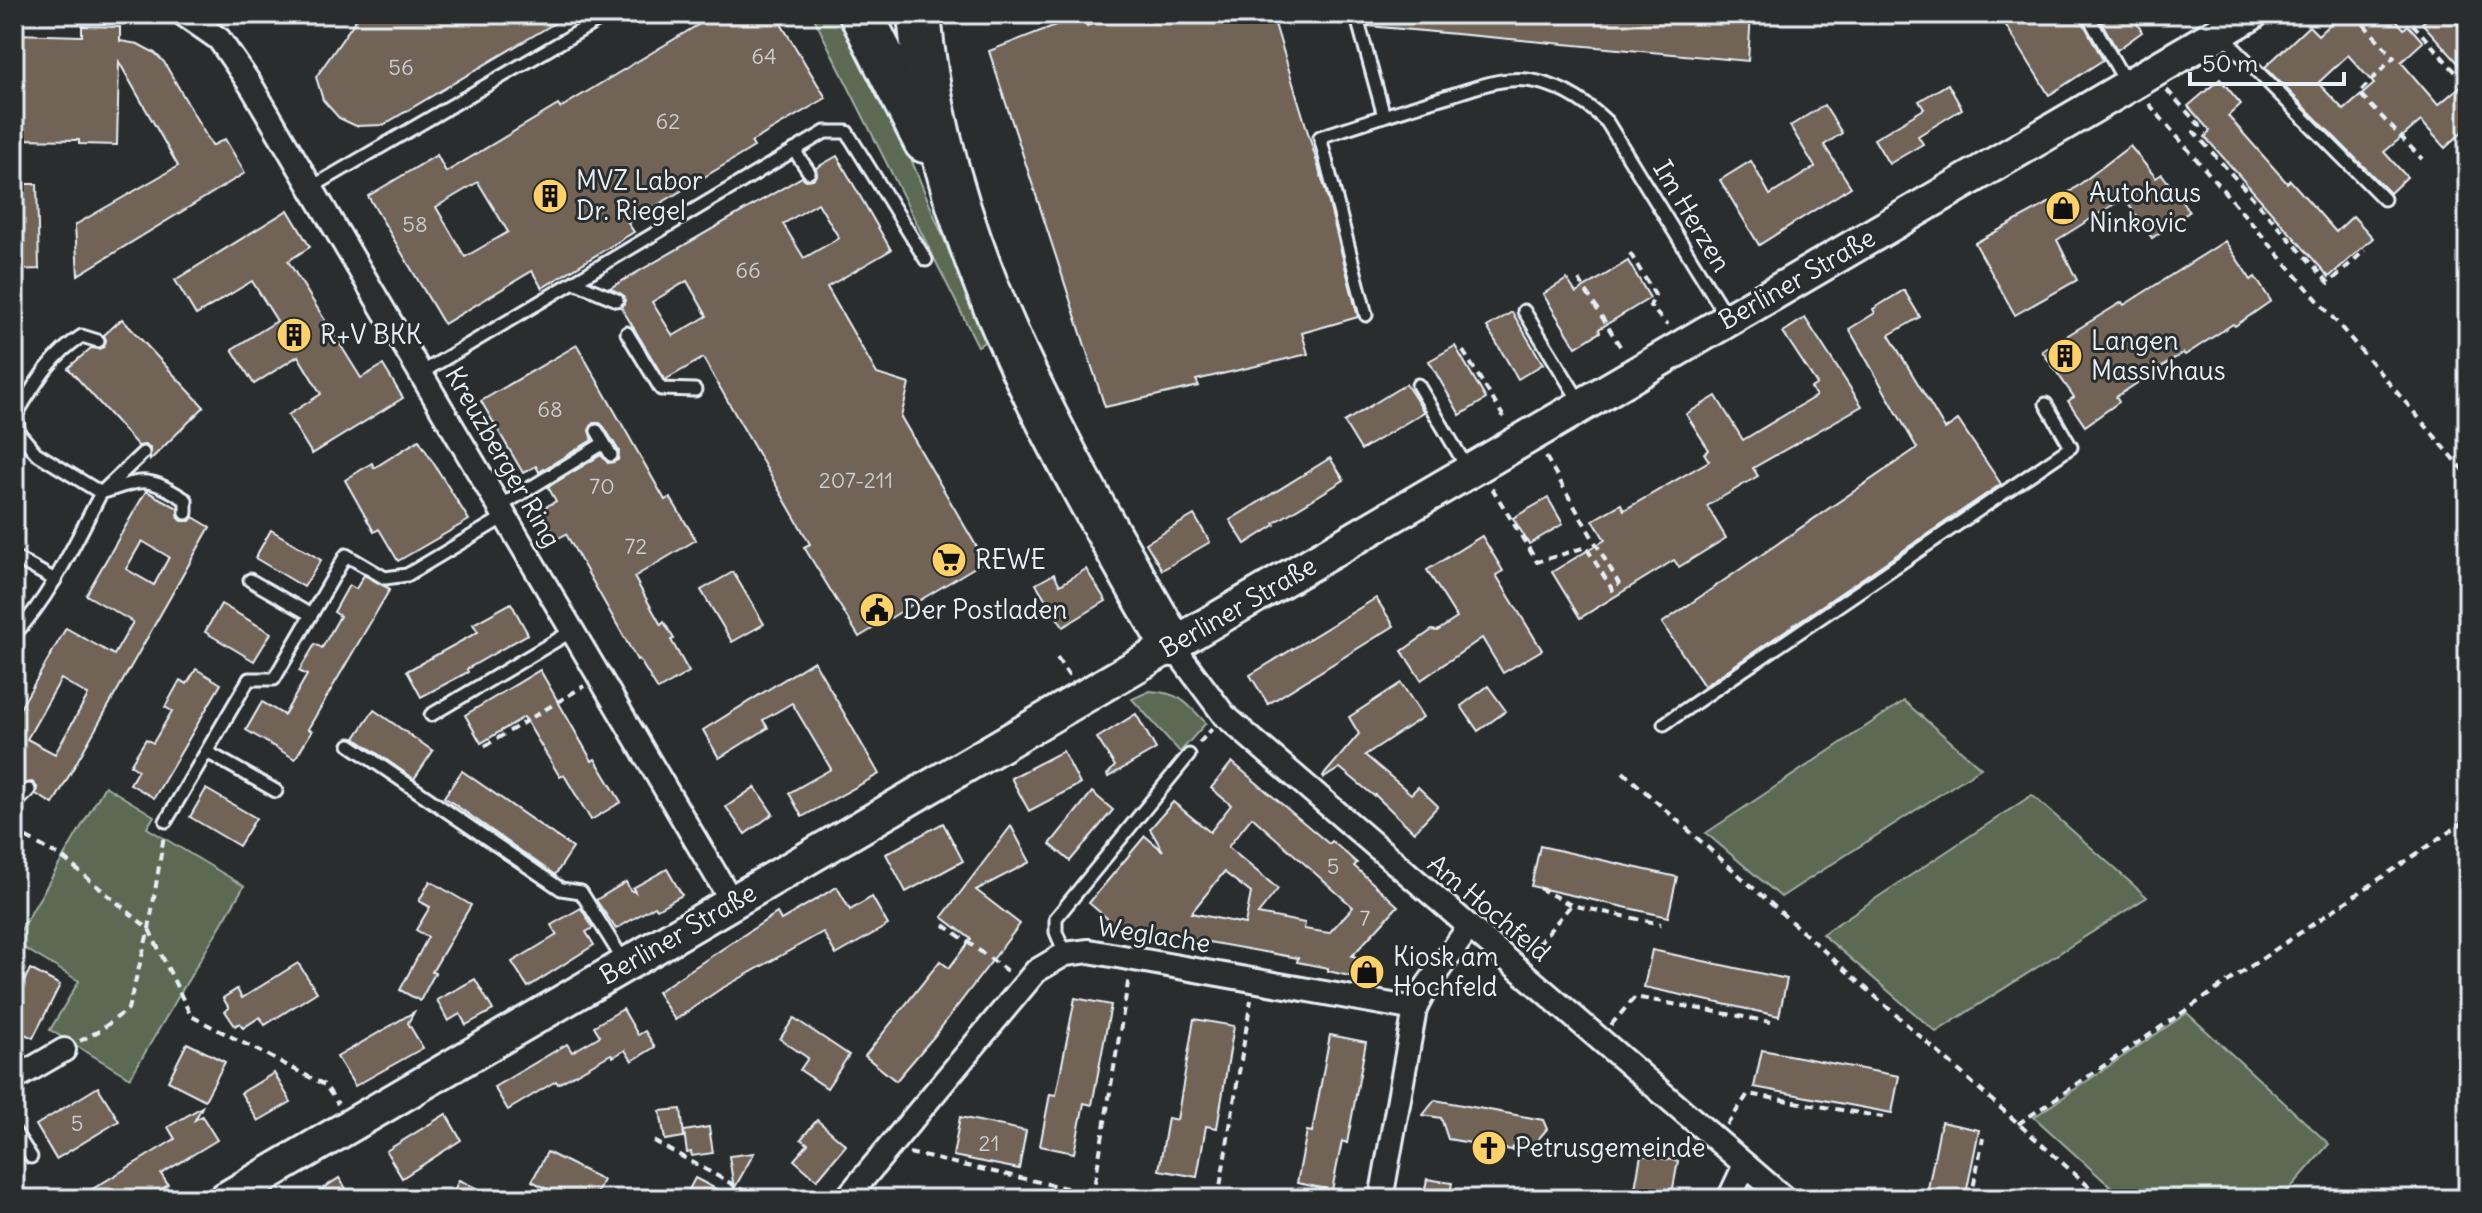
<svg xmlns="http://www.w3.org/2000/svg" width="2482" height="1213" font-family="Delius,sans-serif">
<rect width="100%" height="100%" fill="#2a2d2e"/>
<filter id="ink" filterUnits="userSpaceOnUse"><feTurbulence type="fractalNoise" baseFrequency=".0125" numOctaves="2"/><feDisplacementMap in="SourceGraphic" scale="16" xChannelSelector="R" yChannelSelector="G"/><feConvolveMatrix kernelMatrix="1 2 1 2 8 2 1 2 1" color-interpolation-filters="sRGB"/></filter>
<g filter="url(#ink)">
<g fill="#5b6a52" stroke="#a2aea5" stroke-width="2">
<polygon points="812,14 841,14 890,108 986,341 978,346"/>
<path d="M1150,691C1180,693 1186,702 1206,723L1180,752L1132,699Z"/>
<polygon points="1904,701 1981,768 1781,897 1706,833"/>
<polygon points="105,786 154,816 147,828 244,886 130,1078 50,1030 79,981 14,942"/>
<polygon points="2032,795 2147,897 1936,1032 1822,934"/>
<polygon points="2187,1013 2329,1144 2281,1199 2124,1199 2034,1117"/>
</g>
<g fill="#716357" stroke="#e8f1f8" stroke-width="2" fill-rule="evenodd">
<polygon points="360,14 570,14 383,125 356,126 339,118 323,100 316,77"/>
<path d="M702,14H775L826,98L751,142L754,147L628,223L634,232L542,288L532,271L444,324L368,196L437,155L446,172L558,105L560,108L706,20ZM478,182L508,232L465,257L436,207Z"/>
<polygon points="1084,14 1087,26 1116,14 1272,14 1326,192 1358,317 1302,333 1308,354 1196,380 1199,386 1105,407 989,51"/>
<polygon points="1370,14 1751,14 1748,61 1369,26"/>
<polygon points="1999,14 2079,14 2103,60 2049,95"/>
<polygon points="2097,14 2132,14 2142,32 2117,50"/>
<path d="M2341,14H2391L2404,29L2408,25L2423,42L2401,62L2438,105L2468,80V127L2445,148L2421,121L2384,152L2407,177L2390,193L2265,67L2309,26L2318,35ZM2348,55L2374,84L2344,110L2318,83Z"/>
<polygon points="2433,14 2449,14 2468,35 2468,74 2422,23"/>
<polygon points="82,26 120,27 120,41 138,44 155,53 164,62 212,146 225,139 245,173 78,275 75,225 178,166 119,62 117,145 79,144 79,140 14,139 14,34 82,36"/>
<polygon points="2220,79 2241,104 2228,116 2287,183 2290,180 2336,232 2353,216 2373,238 2329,277 2205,137 2210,131 2188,106"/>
<polygon points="1948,84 1962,109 1918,136 1923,144 1889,164 1874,139 1924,109 1919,101"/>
<polygon points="1824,105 1842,133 1824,145 1851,187 1759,245 1720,180 1751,161 1770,195 1815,167 1790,126"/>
<polygon points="2130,146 2156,178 2162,174 2189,212 2152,238 2124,198 2057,240 2077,280 2015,315 1975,243 2071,191"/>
<path d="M837,156L891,250L827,287L877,374L909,384L901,417L985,561L859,637L804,547L810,544L703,358L665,380L621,307L625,303L624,296L610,288L802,177L806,180L813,179L817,175L816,168ZM818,203L839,238L804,258L783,224ZM687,281L707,316L673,336L652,302Z"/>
<polygon points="14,184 37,184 39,269 14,270"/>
<polygon points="288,210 310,247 288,261 361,378 383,365 403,398 312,454 288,415 321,394 298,356 254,384 232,349 277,321 252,281 196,315 175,280"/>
<polygon points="2225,241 2251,280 2255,277 2271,301 2235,326 2233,324 2185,355 2183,353 2116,397 2119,402 2085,426 2068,401 2074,397 2042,351 2122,302 2124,305"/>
<polygon points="1628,261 1650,298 1599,329 1600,332 1576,347 1543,294 1567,279 1576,293"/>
<polygon points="1904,290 1920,317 1889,335 1945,429 1958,420 2001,484 1704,686 1662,623 1917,448 1849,329 1875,313 1873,309"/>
<polygon points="1512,312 1543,364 1518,379 1487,327"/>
<polygon points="1805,318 1862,406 1753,468 1758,476 1707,506 1726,538 1679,567 1674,560 1580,618 1552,572 1605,540 1593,520 1621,504 1624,510 1709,461 1704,453 1709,450 1686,414 1716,396 1743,440 1816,396 1811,388 1817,384 1783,332"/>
<polygon points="122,319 204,407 150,460 150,448 145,445 138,446 68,368 91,348 99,349 104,347 106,340 104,335"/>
<polygon points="577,345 665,500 670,497 696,540 634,577 661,625 664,622 674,639 671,640 689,672 658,690 639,659 637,660 566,534 557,539 540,510 556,501 548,487 601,455 608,463 618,460 619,451 604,427 600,423 593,423 589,430 592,440 539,472 536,466 523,473 481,401"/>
<polygon points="1455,346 1486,399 1460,415 1429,361"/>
<polygon points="1406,384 1424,412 1361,450 1344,422"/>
<polygon points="419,440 469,520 398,561 379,529 374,532 345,480 372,463 374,468"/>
<polygon points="1330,458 1344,480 1274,523 1275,525 1245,544 1230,520"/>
<path d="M146,491L178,508V517L182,521H190L193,517L210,527L53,804L36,794L37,787L32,782L21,786L14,781V719L66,628L114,655L133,622L86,595ZM142,541L169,557L154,585L126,569ZM61,679L88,695L55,754L27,739Z"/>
<polygon points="1548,498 1563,524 1529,544 1513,518"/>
<polygon points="1194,515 1210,542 1162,570 1146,543"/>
<polygon points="271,530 321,560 304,587 255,558"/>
<polygon points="1482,536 1503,571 1496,575 1542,650 1503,673 1482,638 1421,680 1402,651 1432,630 1437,631 1457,618 1427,570"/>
<polygon points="1086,569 1106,601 1063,627 1036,584 1054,574 1060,585"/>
<polygon points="733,572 764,624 732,642 701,590"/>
<polygon points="364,575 390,589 308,729 312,731 295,759 246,730 262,702 284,715 307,675 299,671 315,644 322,648 340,616 334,612 349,585 356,589"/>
<polygon points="1376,598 1394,626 1268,704 1250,675"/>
<polygon points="511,603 528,634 467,669 468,672 421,697 407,671 478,632 473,624"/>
<polygon points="221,604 271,633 254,661 205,632"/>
<polygon points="814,661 879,774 802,817 789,793 831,769 792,703 763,720 768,728 719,758 703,730"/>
<polygon points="196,669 221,684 154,798 130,784 138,770 130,765 146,739 153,743 172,711 165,707 180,680 187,684"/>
<polygon points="540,670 592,761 595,759 621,802 591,820 564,775 560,777 524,717 481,743 465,715"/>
<polygon points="1401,683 1423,717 1365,755 1411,794 1418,787 1438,806 1414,832 1375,795 1374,796 1340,768 1324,778 1323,776 1359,734 1349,717"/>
<polygon points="1488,686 1506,711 1478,731 1461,706"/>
<polygon points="374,710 433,751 414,779 355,738"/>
<polygon points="1136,714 1156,749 1108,777 1107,775 1115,766 1097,738"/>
<polygon points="1063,751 1080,784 1029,811 1011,778"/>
<path d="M1232,762L1329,844L1332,841L1357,863L1354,866L1398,906L1352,956L1371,961L1366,980L1328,971V968L1297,962L1298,958L1125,927L1122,931L1089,903L1145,836L1163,851L1150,829L1173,802L1210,832L1231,805L1211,788ZM1252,817L1353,907L1329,933L1304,929L1305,923L1258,914L1278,889L1228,847ZM1224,872L1251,893L1245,924L1191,913Z"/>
<polygon points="462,771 573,848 555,875 444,797"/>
<polygon points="755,787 773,814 745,834 726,807"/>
<polygon points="206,789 256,818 239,846 190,817"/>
<polygon points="1092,792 1113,810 1070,861 1050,844"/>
<polygon points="943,823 963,861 906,892 886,854"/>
<polygon points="1011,826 1030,862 976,890 1020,924 936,1034 896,1081 865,1056 940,961 949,968 971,939 942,917"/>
<polygon points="1540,846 1677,877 1668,917 1531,886"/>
<polygon points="667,869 682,895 657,909 655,906 616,929 596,900 626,882 630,890 635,892 633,888"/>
<polygon points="430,881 471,905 432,972 435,973 420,1001 400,990 428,937 416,930 430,907 419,901"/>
<polygon points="837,887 850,910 872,897 888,925 836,955 823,932 719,990 675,1020 657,992 777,913 781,920"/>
<polygon points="581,908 593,928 586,932 594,945 528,987 512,962 557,935 551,925"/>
<polygon points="1652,950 1787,979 1779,1016 1644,987"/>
<polygon points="298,963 317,992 265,1025 260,1017 243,1028 240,1023 235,1026 225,1011 229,1008 223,998 237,989 242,998"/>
<polygon points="30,969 60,985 33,1038 14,1029 14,1002"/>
<polygon points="475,979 493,1010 466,1025 460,1014 448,1021 437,1000"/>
<polygon points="1075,998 1111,1005 1092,1105 1084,1103 1074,1153 1040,1146 1050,1094 1056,1095"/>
<polygon points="623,1009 638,1035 645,1031 655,1047 632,1061 625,1050 613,1057 611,1054 558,1084 556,1081 508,1110 494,1087 567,1044 572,1052 600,1036 594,1026"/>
<polygon points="414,1012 408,1023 423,1048 355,1086 337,1057"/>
<polygon points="794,1018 849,1055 827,1088 800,1070 808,1058 780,1039"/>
<polygon points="1194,1019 1234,1026 1217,1128 1206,1126 1197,1177 1159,1170 1168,1118 1177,1120"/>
<polygon points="1330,1035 1366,1042 1347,1143 1342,1141 1332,1190 1297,1183 1307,1131 1312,1132"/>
<polygon points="187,1043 225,1062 205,1100 168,1081"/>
<polygon points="1762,1050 1899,1076 1892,1113 1754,1087"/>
<polygon points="274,1073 291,1102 258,1121 241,1093"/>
<polygon points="98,1087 119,1121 56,1159 36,1125"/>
<polygon points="1435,1100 1543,1120 1547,1129 1529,1150 1513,1147 1512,1150 1448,1139 1441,1118 1423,1115"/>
<polygon points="202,1107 195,1120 202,1116 217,1140 161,1174 168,1185 145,1199 76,1199 175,1139 168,1127"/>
<polygon points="681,1109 684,1137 665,1140 660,1111"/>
<polygon points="446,1114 461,1140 402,1178 386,1151"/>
<polygon points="960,1117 1026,1131 1019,1169 953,1156"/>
<polygon points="817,1120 846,1145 817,1180 794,1160 808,1144 801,1139"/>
<polygon points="1941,1122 1979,1130 1965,1199 1926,1199"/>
<polygon points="709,1127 713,1153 692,1156 691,1152 687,1153 684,1131"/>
<polygon points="547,1152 603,1180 594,1199 566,1199 532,1181"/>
<polygon points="754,1153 734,1189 729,1156"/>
<polygon points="1641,1155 1678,1161 1671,1199 1633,1199"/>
<polygon points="339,1178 353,1199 307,1199"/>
<polygon points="695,1178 735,1199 684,1199"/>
<polygon points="1427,1179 1452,1183 1449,1199 1423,1199"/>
<polygon points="459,1180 499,1199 450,1199"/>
</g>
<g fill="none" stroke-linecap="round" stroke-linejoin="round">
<defs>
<g id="lane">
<polyline points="1356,14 1384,116"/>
<polyline points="2087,14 2126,83"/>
<polyline points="2227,33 2234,48 2384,199"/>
<polyline points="794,150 809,172"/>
<polyline points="312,187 609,14"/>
<polyline points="574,282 617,300"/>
<polyline points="1524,311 1582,405"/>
<path d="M1366,315L1320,137C1365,122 1409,107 1455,94C1477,87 1503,77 1527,80C1559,84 1584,100 1607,122L1728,319"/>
<polyline points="627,333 661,389 695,390"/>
<polyline points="421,373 825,132 847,132 926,260"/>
<polyline points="1418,385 1469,471"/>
<polyline points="604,443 611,455"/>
<polyline points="104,490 143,453"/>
<path d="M101,493C143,479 147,475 186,500V513"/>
<polyline points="499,507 604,443 597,431"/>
<polyline points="14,557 55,580"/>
<polyline points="250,580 311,615"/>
<path d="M14,635C52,595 75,542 101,493L36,453L19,433L16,415C35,384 51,355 82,336L98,341"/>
<polyline points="431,715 572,631"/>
<polyline points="1664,724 2071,447 2046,404"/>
<polyline points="350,745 561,889 581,892 625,963"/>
<polyline points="207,752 276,791"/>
<polyline points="14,805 29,790"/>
<polyline points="166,821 249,679 274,679 346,555 385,578 407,575 504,517"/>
<polyline points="1065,954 1056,932 1056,918 1189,755"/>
<polyline points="14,1131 31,1157"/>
</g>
<g id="street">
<polyline points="183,14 219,39 252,87 732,902"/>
<polyline points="1172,645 1224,715 1785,1199"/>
<polyline points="14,1079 64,1050"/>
<polyline points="846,1199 1036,971 1065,954 1089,951 1415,1009 1427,986 1469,927"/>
<polyline points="1381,1199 1415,1009"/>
<polyline points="1729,1199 1745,1165"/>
</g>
<polyline id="secondary" points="225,1199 2251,14"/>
<g id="highway">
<polyline points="861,14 925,141"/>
<path d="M919,14C938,243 1060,451 1172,645"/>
</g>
</defs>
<use href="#lane" stroke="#e8f1f8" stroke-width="17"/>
<use href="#street" stroke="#e8f1f8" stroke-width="28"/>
<use href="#secondary" stroke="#e8f1f8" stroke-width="38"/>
<use href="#highway" stroke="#e8f1f8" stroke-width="48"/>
<g stroke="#e8f1f8" stroke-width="4" stroke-dasharray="8 6" stroke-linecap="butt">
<polyline points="2354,14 2394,57 2359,93 2422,159"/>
<polyline points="2417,14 2410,21 2468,86"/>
<polyline points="2275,23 2291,14"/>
<polyline points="2167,90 2200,126 2194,132 2329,283 2365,250"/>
<polyline points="2149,104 2468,475"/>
<polyline points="1630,253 1655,295 1650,306 1667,325"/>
<polyline points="1579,280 1623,351"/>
<polyline points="1463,351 1505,419"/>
<polyline points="1546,457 1622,589"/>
<polyline points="1492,488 1537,562 1586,547 1615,594"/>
<polyline points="1057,658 1069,676"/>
<polyline points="1199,743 1212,729"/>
<polyline points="485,746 584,686"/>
<polyline points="1623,772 2103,1199"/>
<polyline points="14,831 62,857 149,929 191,1016 325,1085 338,1104"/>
<polyline points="1539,888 1571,905 1661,924"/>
<polyline points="944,925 1010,973"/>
<polyline points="1529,955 1571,905"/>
<polyline points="1611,1025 1635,997 1771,1022"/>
<polyline points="80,1041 99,1031 128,1009 149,929 164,835"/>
<polyline points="2018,1124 2468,819"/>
<polyline points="1727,1125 1748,1094 1883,1117"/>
<polyline points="654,1141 759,1199"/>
<polyline points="909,1153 1093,1194 1093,1199"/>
<polyline points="1123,1199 1093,1194 1129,977"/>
<polyline points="1218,1199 1251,1000"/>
<polyline points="1971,1199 1983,1138"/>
<polyline points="2081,1199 2091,1189"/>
</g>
<use href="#lane" stroke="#2a2d2e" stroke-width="11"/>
<use href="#street" stroke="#2a2d2e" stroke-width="22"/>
<use href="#secondary" stroke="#2a2d2e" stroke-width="32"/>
<use href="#highway" stroke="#2a2d2e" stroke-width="42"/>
</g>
</g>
<defs>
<symbol id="building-disc" viewBox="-11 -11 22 22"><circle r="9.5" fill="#ffd166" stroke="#2a2d2e"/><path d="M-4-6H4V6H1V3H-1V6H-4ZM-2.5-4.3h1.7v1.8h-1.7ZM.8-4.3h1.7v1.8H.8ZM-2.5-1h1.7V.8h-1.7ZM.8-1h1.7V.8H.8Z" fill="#111"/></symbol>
<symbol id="shop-disc" viewBox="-11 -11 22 22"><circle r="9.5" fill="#ffd166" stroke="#2a2d2e"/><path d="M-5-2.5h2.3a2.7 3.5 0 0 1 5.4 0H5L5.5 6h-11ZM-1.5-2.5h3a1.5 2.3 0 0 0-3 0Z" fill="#111"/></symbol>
<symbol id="supermarket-disc" viewBox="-11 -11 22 22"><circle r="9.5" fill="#ffd166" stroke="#2a2d2e"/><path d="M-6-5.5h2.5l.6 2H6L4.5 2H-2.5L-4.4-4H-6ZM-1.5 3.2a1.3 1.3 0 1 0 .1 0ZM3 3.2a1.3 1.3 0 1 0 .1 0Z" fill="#111"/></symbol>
<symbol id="civic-disc" viewBox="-11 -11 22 22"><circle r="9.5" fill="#ffd166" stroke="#2a2d2e"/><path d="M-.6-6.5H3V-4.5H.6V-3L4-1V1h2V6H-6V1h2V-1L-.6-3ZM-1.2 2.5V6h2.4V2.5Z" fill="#111"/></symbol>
<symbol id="church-disc" viewBox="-11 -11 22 22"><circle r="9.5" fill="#ffd166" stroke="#2a2d2e"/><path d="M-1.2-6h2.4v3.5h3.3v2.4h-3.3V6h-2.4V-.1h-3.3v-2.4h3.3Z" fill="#111"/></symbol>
</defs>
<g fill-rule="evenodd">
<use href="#building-disc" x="530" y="176" width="40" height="40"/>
<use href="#shop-disc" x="2043" y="188" width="40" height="40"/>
<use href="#building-disc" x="274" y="315" width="40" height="40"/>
<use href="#building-disc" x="2045" y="336" width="40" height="40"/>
<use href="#supermarket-disc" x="929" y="540" width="40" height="40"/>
<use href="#civic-disc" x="857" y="590" width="40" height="40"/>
<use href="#shop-disc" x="1347" y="952" width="40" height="40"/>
<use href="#church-disc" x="1469" y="1128" width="40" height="40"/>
</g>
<g text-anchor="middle" stroke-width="6" stroke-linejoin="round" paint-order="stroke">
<g font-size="22" fill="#caced0">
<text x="764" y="64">64</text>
<text x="401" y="75">56</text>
<text x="668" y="129">62</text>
<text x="415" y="232">58</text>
<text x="748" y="278">66</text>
<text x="550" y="417">68</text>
<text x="856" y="488">207-211</text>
<text x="602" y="494">70</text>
<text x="636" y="554">72</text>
<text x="1333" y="874">5</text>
<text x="1365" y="926">7</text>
<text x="77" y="1131">5</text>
<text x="989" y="1151">21</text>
</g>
<g font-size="26" fill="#e8f1f8" stroke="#2a2d2e" text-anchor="start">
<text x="576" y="190">MVZ Labor<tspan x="576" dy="30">Dr. Riegel</tspan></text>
<text x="2089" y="202">Autohaus<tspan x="2089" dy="30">Ninkovic</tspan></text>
<text x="320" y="344">R+V BKK</text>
<text x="2091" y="350">Langen<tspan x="2091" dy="30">Massivhaus</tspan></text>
<text x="975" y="569">REWE</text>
<text x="903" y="619">Der Postladen</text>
<text x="1393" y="966">Kiosk am<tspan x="1393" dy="30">Hochfeld</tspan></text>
<text x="1515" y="1157">Petrusgemeinde</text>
</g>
<g font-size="26" fill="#e8f1f8" stroke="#2a2d2e">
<text transform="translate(1692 216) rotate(59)" y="9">Im Herzen</text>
<text transform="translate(1797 279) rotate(-30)" y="9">Berliner Straße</text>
<text transform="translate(503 457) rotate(60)" y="9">Kreuzberger Ring</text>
<text transform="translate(1238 607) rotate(-30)" y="9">Berliner Straße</text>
<text transform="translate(1489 908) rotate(40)" y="9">Am Hochfeld</text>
<text transform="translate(678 934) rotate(-30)" y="9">Berliner Straße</text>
<text transform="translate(1154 935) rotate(9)" y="9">Weglache</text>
</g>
</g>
<rect width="2482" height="1213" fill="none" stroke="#2a2d2e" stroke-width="48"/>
<rect x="24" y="24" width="2434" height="1165" fill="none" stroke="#e8f1f8" stroke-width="3" filter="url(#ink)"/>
<path d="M2190 72v12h154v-12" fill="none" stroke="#e8f1f8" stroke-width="4"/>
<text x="2202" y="72" font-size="24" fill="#e8f1f8" stroke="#2a2d2e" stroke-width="6" paint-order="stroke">50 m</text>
</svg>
